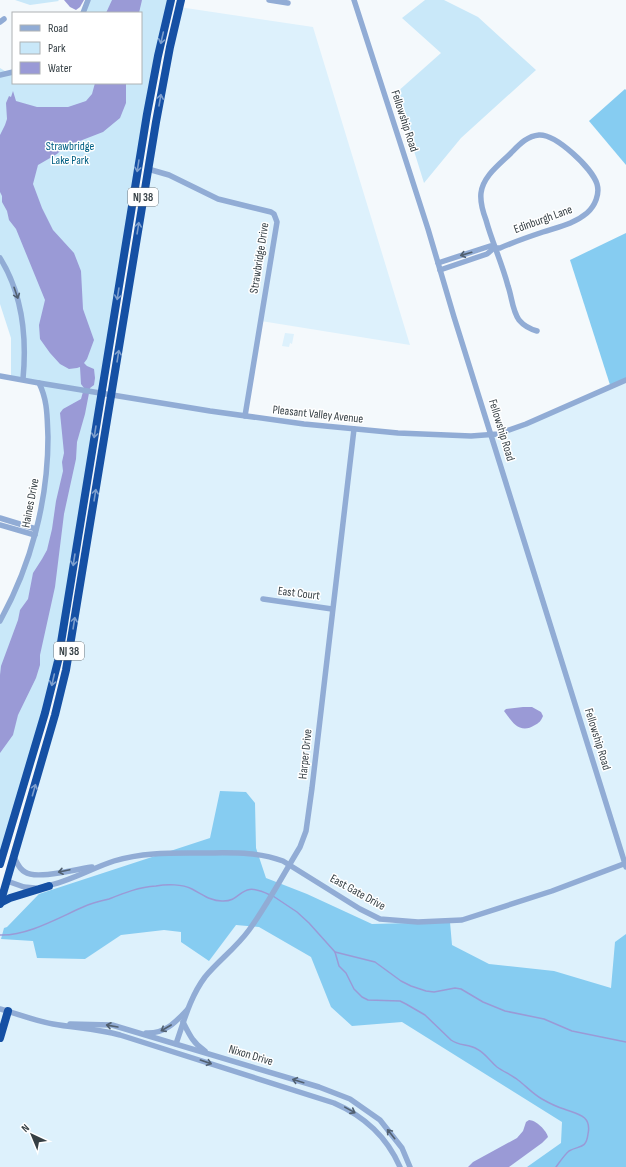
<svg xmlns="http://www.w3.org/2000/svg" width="626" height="1167" font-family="'Sofia Sans Condensed',sans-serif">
<rect width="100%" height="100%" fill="#f4f9fc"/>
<g fill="#ddf1fc">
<polygon points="179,7 313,27 410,345 261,321 245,416 354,429 463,436 511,430 626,379 626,1167 0,1167 0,904 55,715"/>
<polygon points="285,333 294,334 292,344 290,343 289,347 282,346"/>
</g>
<g fill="#c9e8f9">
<polygon points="15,0 58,0 59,1 30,5"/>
<polygon points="88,0 171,0 162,37 58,661 0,864 0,621 23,570 46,481 45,399 39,384 11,378 11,338 0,304 0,68 8,73 13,72 13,83 141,83 141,13 82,13"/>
<polygon points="425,0 444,0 478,17 536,70 461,138 424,183 396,93 441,53 402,18"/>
</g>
<g fill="#86ccf1">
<polygon points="625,89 626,90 626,165 589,121"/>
<polygon points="626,233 626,381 611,388 570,260"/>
<polygon points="220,791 246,792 255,803 256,848 266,878 307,894 372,924 450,922 452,945 489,964 554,971 611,988 615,942 626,934 626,1167 527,1167 561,1143 562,1122 402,1022 352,1026 331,1007 311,957 259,927 236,925 209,961 181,942 181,932 164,930 121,935 85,959 37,958 33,941 1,939 4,928 7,927 39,894 210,838"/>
</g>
<g fill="#9a9ad6">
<polygon points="64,0 84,0 80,7 76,10 70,7"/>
<polygon points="112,0 142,0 139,13 106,13"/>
<polygon points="95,83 126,83 126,103 120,118 103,132 72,144 62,149 57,154 38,165 33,184 42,208 53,230 74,253 81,271 83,309 94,340 87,359 84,363 87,366 94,369 95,378 94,385 90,388 85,414 77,442 76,459 64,514 55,587 40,655 40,665 36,678 18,715 13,735 0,753 0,675 1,666 18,620 20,610 28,599 33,573 42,559 47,550 52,529 56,501 63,471 62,462 64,453 60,413 63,409 81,399 84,388 81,384 80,367 77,368 69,369 60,364 50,353 40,339 39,325 45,300 16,229 9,220 7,211 2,202 2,196 0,192 0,135 5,125 7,119 6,103 9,96 11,97 13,91 16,101 37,107 68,107 86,101 92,94"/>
<path d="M523,707H532L541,712L543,716C541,721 539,723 535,725C520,735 512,722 504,711L506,709Z"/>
<path d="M529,1120C536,1120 547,1131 548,1137L542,1143L509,1167H468L473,1162L517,1138L523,1131L526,1122Z"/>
</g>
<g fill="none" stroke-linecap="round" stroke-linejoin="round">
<g stroke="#9a9ad6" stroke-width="1.5">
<polyline points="273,896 297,912 309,923 335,952 375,962 401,981 411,986 426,991 434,992 455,988 461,989 483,1002 505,1011 544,1019 572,1031 626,1042"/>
<path d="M0,935C27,936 58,918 83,907C91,903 100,901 109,899C124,893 139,887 156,886C167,884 182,884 192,889C202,894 210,901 222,901C244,902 238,879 270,895"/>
<path d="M335,952L339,966L346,973L354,989L362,997L368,1000L400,1001L406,1004L425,1015L451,1040C459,1046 468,1044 477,1049C485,1053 490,1061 497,1067C504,1072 512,1075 518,1080C526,1086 533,1094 542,1099C549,1103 557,1107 564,1109C577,1114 592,1115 588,1134C586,1150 579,1145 569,1151C565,1154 559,1163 556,1167"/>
</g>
<g stroke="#91acd5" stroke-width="5.5">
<polyline points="269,0 288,3"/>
<polyline points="354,0 428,229 454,317 626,867"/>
<polyline points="83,13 88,0"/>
<polyline points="0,22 4,19"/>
<polyline points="0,75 13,72"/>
<polyline points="148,169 169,175 218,199 271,212 274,214 277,222 245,416"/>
<path d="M0,258C23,295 27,337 23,379"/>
<path d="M438,263L490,246L494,248H500C514,242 528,237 543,232C558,227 574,224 587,213C595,206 600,194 597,184C592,168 556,134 539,135C527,136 519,145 511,153C500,164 483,176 481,193C480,202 483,212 486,220C492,242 502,263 508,286C512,297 512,310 519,320C524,326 530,329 537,331"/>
<polyline points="440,270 487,254 494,248"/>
<polyline points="0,376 39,383 210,411 304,424 398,433 471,436 498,434 526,424 626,380"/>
<polyline points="0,518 36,529"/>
<polyline points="0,525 35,535"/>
<polyline points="263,599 332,609"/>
<path d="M0,621C31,565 48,501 48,437C47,418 48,401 39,383"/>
<path d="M14,857C17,863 19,869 25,872C36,880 77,869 92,867"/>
<polyline points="7,881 24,887 35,888"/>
<path d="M46,886C69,882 92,868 114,861C143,852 172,853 202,853C230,853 257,851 283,861L360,909L380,919L418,922L462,920L552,891L626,863"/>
<path d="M0,1009C18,1014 35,1021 53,1024C76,1028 98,1029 120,1035L334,1103C364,1116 387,1137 400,1167"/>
<path d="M183,1022C189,1034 193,1043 205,1051"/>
<polyline points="70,1024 112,1025 319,1087 350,1099 380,1120 402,1148 410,1167"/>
<path d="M146,1033C164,1034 175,1023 187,1010"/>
<path d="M176,1044C184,1021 190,997 205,977C218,961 236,948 249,930C268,904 283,875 300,847L306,831L312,788L354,429"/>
</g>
<g stroke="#1550a4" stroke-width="8">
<polyline points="0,864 45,713 58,661 147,114 158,56 171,0"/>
<polyline points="0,903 10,898 49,886"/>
<polyline points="0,904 55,715 66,670 156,122 170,47 181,0"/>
<polyline points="0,1038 8,1011"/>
</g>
</g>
<defs><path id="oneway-shaft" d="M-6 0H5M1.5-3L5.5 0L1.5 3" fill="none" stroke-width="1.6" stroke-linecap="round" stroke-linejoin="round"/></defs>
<g stroke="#7e9fcd">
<use href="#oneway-shaft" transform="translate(162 38) rotate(103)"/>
<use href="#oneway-shaft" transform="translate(160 100) rotate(-80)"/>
<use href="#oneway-shaft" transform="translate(138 166) rotate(99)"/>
<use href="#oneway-shaft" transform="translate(138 228) rotate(-81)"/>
<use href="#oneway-shaft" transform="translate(118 294) rotate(99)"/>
<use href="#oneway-shaft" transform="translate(118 356) rotate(-81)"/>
<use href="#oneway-shaft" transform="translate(95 432) rotate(99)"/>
<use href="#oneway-shaft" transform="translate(95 495) rotate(-81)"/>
<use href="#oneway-shaft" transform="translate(74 560) rotate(99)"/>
<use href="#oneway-shaft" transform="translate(74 623) rotate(-81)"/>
<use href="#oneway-shaft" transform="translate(53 680) rotate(103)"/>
<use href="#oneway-shaft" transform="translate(34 790) rotate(-74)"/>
</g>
<g stroke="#516070">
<use href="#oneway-shaft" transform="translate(466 254) rotate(164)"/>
<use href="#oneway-shaft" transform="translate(16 293) rotate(71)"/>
<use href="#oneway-shaft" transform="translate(64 871) rotate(168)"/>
<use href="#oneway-shaft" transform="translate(112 1026) rotate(-170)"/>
<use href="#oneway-shaft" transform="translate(166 1028) rotate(150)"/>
<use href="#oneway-shaft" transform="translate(206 1062) rotate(19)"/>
<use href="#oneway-shaft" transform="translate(298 1081) rotate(-163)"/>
<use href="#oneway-shaft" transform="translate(350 1110) rotate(29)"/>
<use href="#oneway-shaft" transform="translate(391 1134) rotate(-129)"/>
</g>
<g text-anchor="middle" stroke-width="3" stroke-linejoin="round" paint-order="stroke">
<g fill="#fff" stroke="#72797c" stroke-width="1">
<rect x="128" y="188" width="30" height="18" rx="3"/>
<rect x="54" y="642" width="30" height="18" rx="3"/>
</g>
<g font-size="11" font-weight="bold" fill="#353f44">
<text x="143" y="201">NJ 38</text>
<text x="69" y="655">NJ 38</text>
</g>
<g font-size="12" fill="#353f44" stroke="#fff">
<text transform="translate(405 121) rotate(72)" y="4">Fellowship Road</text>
<text transform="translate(543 219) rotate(-20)" y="4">Edinburgh Lane</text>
<text transform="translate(259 258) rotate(-81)" y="4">Strawbridge Drive</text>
<text transform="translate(318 414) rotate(6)" y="4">Pleasant Valley Avenue</text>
<text transform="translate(502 430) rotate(73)" y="4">Fellowship Road</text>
<text transform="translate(30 503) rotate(-79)" y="4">Haines Drive</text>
<text transform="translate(299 593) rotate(7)" y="4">East Court</text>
<text transform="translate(598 739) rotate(73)" y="4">Fellowship Road</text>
<text transform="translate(305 754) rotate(-84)" y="4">Harper Drive</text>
<text transform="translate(358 892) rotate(29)" y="4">East Gate Drive</text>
<text transform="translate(251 1055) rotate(17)" y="4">Nixon Drive</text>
</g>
<g font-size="12" fill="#005f83" stroke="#fff">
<text x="70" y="150">Strawbridge<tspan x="70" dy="14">Lake Park</tspan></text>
</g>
</g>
<rect x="12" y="12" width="130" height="72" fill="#ffffff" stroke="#aeb2b4"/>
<rect x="20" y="25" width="20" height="6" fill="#91acd5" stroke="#aeb2b4"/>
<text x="48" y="32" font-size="12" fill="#353f44">Road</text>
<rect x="20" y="42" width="20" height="12" fill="#c9e8f9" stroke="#aeb2b4"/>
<text x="48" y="52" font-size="12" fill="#353f44">Park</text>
<rect x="20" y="62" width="20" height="12" fill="#9a9ad6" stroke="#aeb2b4"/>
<text x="48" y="72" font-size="12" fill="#353f44">Water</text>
<g transform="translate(32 1135) rotate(316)" stroke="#ffffff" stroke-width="3" paint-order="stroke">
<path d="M0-3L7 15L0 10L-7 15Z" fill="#353f44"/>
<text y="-6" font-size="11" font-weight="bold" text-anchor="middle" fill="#353f44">N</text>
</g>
</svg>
